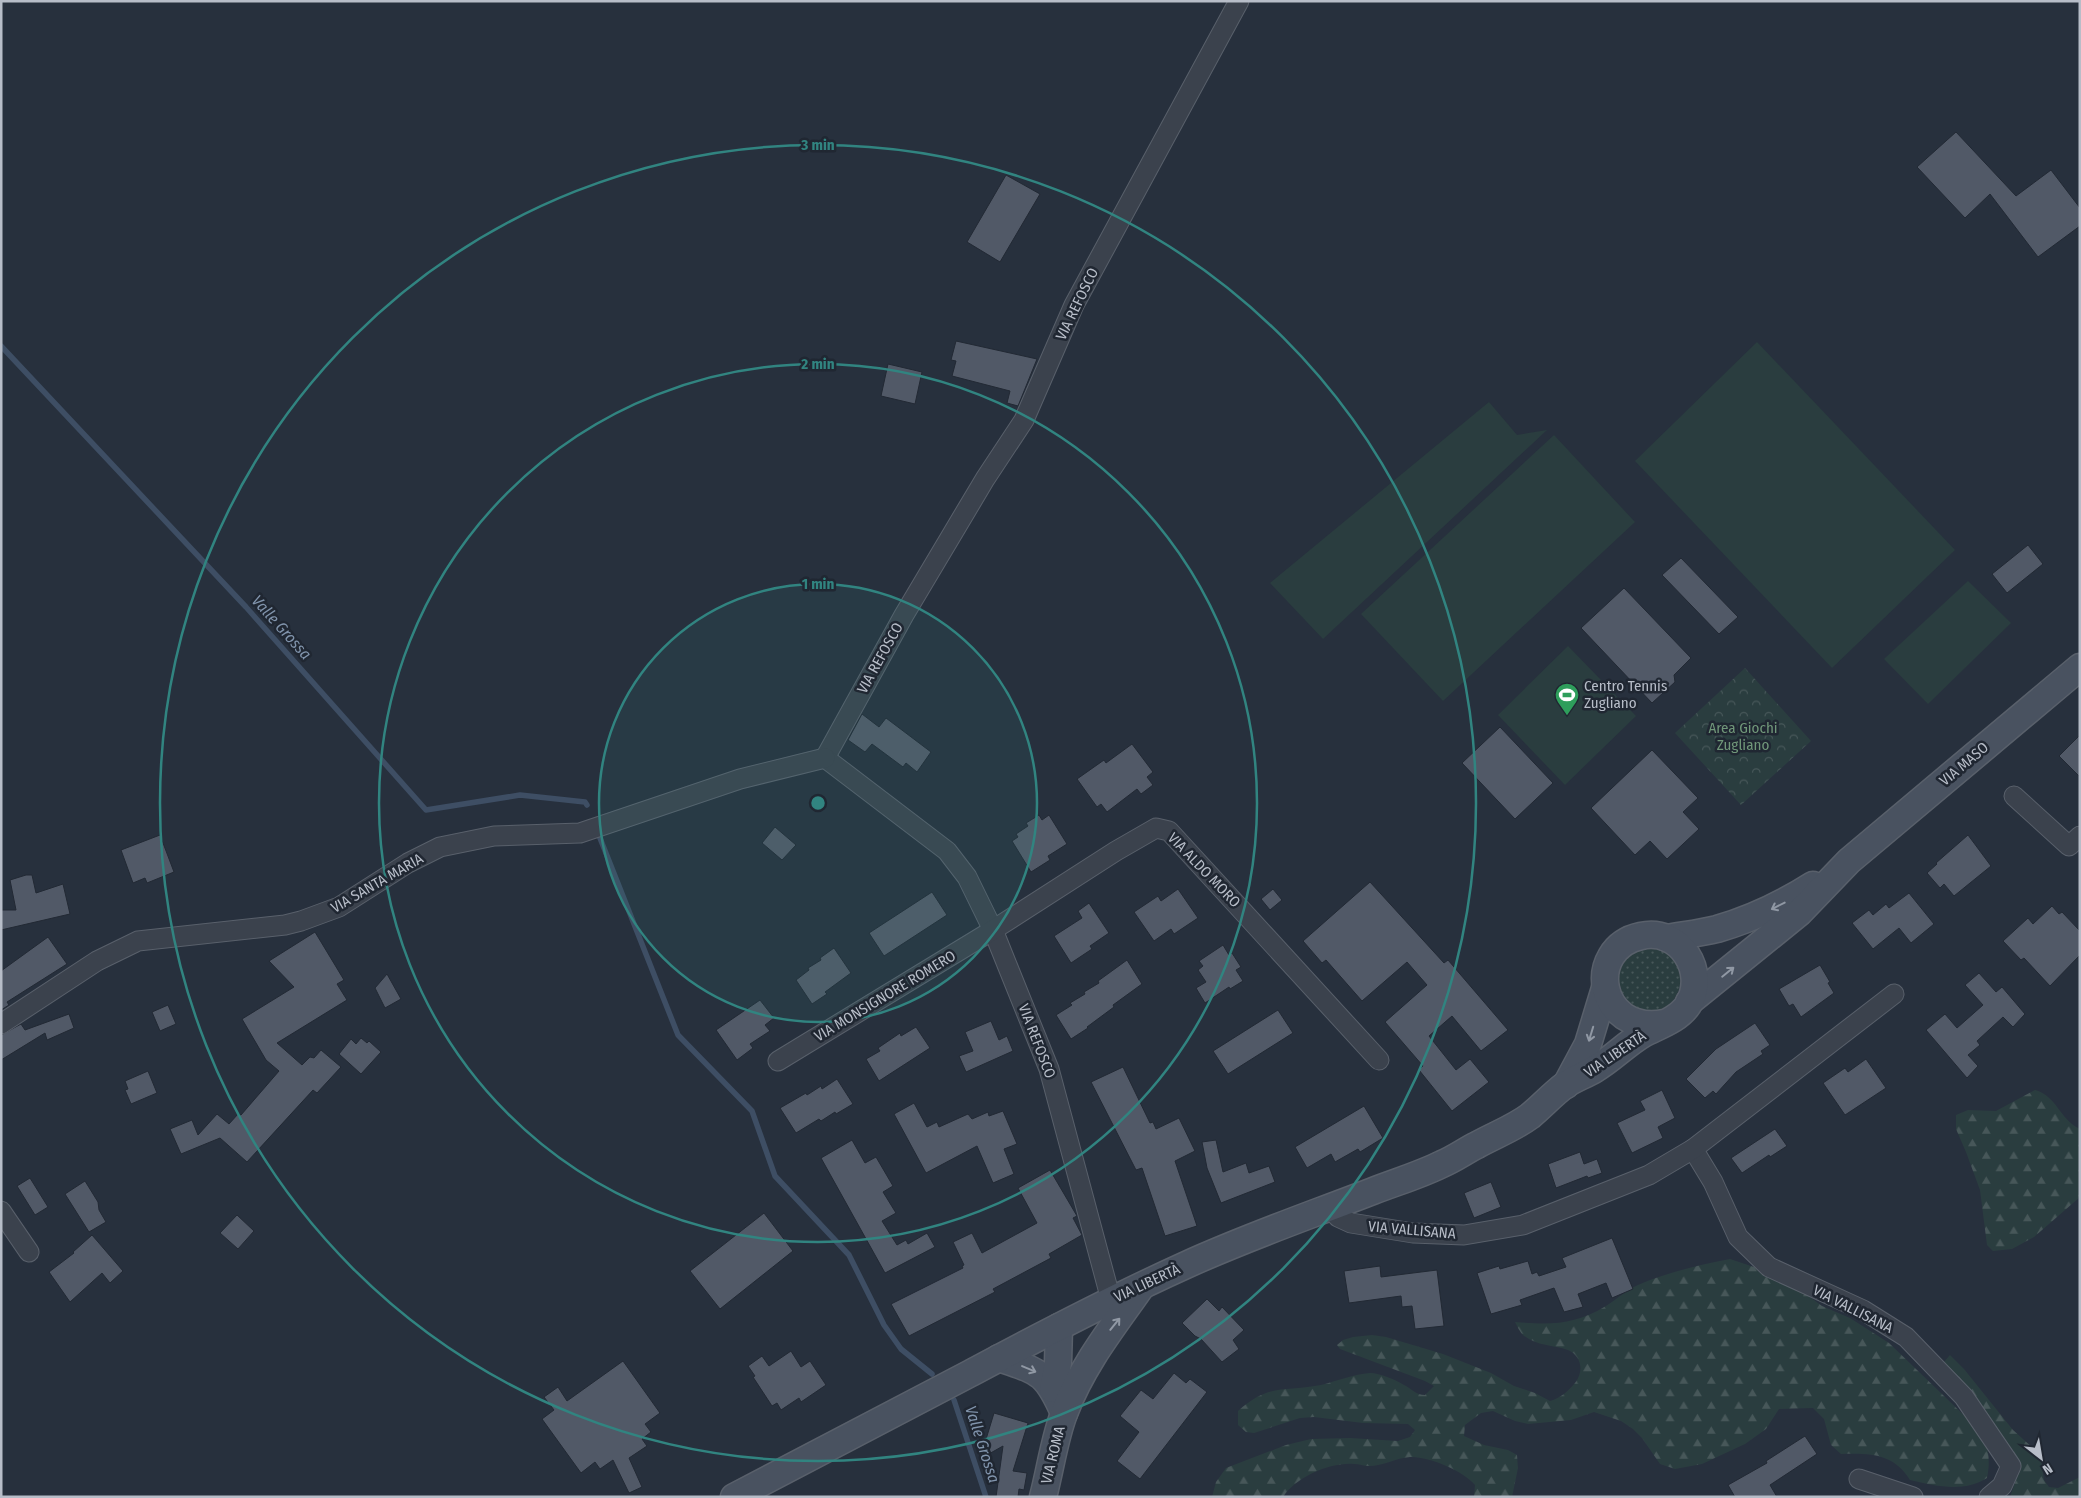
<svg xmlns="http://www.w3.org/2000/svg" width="2081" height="1498" font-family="'Fira Sans Condensed',sans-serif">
<defs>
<pattern id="grass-dots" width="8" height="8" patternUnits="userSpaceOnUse" patternTransform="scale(1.25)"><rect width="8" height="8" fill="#2a3d3f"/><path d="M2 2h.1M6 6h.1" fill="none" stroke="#475759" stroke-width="1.8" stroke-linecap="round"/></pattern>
<pattern id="forest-firs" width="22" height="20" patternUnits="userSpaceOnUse" patternTransform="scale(1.25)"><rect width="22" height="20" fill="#2a3d3f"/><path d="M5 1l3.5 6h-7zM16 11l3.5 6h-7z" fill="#475759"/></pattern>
<pattern id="park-crowns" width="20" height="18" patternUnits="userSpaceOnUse" patternTransform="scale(1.25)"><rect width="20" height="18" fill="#2a3d3f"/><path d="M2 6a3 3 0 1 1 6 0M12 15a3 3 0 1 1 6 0" fill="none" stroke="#475759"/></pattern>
</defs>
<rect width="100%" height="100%" fill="#27303d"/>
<path fill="url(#grass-dots)" d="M1638,948C1644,948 1652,947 1658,948C1694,957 1685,1012 1649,1012C1641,1012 1631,1005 1624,1001C1614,973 1612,967 1638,948Z"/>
<g fill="url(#forest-firs)">
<path d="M2035,1090C2057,1096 2059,1119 2080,1129V1197L2034,1237L2012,1249L1993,1251L1987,1245L1980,1190L1966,1152L1956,1129V1115L1968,1110L1996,1111Z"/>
<path d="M1730,1259L1763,1270L1799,1289L1822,1306L1850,1318L1889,1343L1971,1422L1944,1362L1950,1355L1964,1369L2013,1430L2035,1450L2041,1460L2044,1480L2049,1487L2058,1488L2080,1477V1497H2010L2018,1474V1465L1985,1438C1989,1453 1990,1464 1987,1478C1963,1493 1936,1486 1910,1480C1894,1453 1869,1453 1841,1454L1831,1445L1824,1419L1813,1408L1779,1409L1766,1429L1745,1444L1702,1464L1675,1469L1660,1464L1642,1438L1633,1429L1621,1421L1594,1412L1571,1420L1528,1424L1515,1421L1493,1411L1481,1413L1465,1425L1464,1436L1484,1445L1508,1450L1517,1455L1518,1468L1512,1497H1474L1475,1485C1464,1471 1428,1456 1410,1457C1396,1458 1383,1466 1369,1466C1364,1466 1359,1464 1354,1464C1330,1462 1296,1477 1283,1497H1212L1216,1482L1226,1468L1286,1445L1311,1439L1350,1438L1398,1441L1410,1437L1415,1430L1408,1424L1363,1423L1314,1417L1300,1418L1254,1433L1246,1432L1238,1425V1411C1269,1383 1284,1392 1321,1385C1337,1381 1354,1374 1370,1373C1380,1373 1396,1380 1404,1385C1412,1389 1416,1395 1425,1395L1434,1386L1425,1381L1340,1349L1337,1345L1343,1340L1353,1337L1372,1335L1386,1337L1443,1354L1491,1373L1514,1386L1535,1393L1550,1401C1561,1398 1568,1391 1575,1383C1584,1372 1582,1356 1568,1350C1553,1345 1536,1346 1523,1335C1520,1332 1517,1326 1515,1322C1552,1325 1574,1325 1606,1306C1617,1299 1627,1290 1638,1285C1668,1272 1699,1265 1730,1259Z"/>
</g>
<polygon fill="url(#park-crowns)" points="1745,668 1811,741 1741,805 1675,733"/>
<g fill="#2a3d3f">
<polygon points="1757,342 1955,550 1832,668 1635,461"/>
<polygon points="1489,402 1517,435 1547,430 1323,639 1270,583"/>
<polygon points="1554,435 1635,522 1443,701 1361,614"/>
<polygon points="1968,581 2011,623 1928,704 1884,659"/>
<polygon points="1568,646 1636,716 1565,785 1498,715"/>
</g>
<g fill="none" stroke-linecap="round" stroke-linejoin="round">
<g stroke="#3e4e64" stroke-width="5.5">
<polyline points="1,346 246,607 426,810 520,795 585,802 587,805"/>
<polyline points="598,833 678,1035 752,1111 775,1176 849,1255 884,1325 901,1349 932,1374"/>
<polyline points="954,1400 986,1497"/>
</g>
</g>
<g fill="#515967" stroke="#222934">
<polygon points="1956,132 2016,196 2051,170 2080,208 2080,226 2038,257 1990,194 1965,218 1917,167"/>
<polygon points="1006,175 1040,194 1000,262 967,242"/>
<polygon points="956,341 1037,359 1018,406 1007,403 1010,391 952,376 956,361 951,360"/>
<polygon points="888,364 922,372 915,404 881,396"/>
<polygon points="2028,545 2043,564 2007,593 1992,574"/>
<polygon points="1681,558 1738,617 1719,634 1662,575"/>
<polygon points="1624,588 1691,658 1674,675 1675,682 1652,703 1581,628"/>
<polygon points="862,714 879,727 886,718 931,752 917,772 906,763 903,767 872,744 865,752 848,740"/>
<polygon points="1500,727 1553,783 1515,819 1462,763"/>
<polygon points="2080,735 2080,777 2059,756"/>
<polygon points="1132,744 1153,772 1147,777 1153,785 1141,794 1137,789 1107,812 1101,804 1097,807 1077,779 1104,760 1106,763"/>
<polygon points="1652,750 1698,798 1683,812 1699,829 1667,859 1650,841 1635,855 1591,808"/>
<polygon points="1039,815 1042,820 1049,815 1067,844 1048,856 1050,860 1031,872 1012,841 1018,837 1016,834 1028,826 1026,823"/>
<polygon points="775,827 796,845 782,860 762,843"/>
<polygon points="160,835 174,872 147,883 145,878 133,883 121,850"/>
<polygon points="1968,835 1991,866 1954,896 1944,884 1940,888 1927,873 1937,864 1936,863"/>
<polygon points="26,875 32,875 36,893 63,884 70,914 1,930 1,910 16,910 10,880"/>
<polygon points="1370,882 1444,963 1448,960 1508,1030 1481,1051 1452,1016 1429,1036 1456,1070 1470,1059 1489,1082 1452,1111 1419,1070 1423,1066 1385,1022 1427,985 1407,962 1362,1001 1326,960 1322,963 1303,941"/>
<polygon points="1178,889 1198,918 1174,934 1171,929 1154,941 1134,912 1158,896 1161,901"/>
<polygon points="1273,889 1282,900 1270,910 1261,899"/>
<polygon points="932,892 947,915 884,956 869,933"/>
<polygon points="1909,893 1934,924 1911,943 1899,928 1873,949 1852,923 1869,910 1873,915 1886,904 1889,908"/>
<polygon points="1089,903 1109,933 1090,946 1092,949 1071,963 1054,936 1082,918 1078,911"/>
<polygon points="2052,906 2059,914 2062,912 2080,931 2080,955 2050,986 2024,958 2021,960 2003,941 2028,918 2033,924"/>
<polygon points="315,932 344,980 337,984 347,1000 277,1043 302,1065 310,1057 314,1058 321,1050 341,1067 317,1093 313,1090 247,1162 220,1138 181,1154 170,1129 192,1120 198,1135 217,1114 229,1124 238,1114 241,1115 279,1071 266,1060 242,1019 294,987 269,961"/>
<polygon points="48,937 67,964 7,1002 9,1005 1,1010 1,971"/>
<polygon points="1223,945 1229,955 1232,953 1241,967 1236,970 1243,981 1230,989 1229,987 1205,1003 1196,988 1206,982 1198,970 1203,966 1199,961"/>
<polygon points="834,948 851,973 825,992 827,994 812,1004 796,980 809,970 808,968 821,960 820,958"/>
<polygon points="1127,960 1142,984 1113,1005 1114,1007 1087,1027 1088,1028 1071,1039 1056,1015 1072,1005 1070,1003 1085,994 1084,992 1099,983 1098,981"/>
<polygon points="1820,965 1830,982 1828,983 1834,993 1801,1017 1793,1004 1789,1006 1779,989"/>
<polygon points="1979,973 1996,992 2002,987 2025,1014 2013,1027 2003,1017 1977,1041 1980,1045 1968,1055 1978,1066 1967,1078 1926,1030 1945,1014 1957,1028 1983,1005 1965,985"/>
<polygon points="387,974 401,999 385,1008 375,988"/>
<polygon points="760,1000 774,1018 765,1025 770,1031 750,1044 753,1048 737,1060 716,1030"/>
<polygon points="168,1005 176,1024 160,1031 152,1012"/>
<polygon points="1278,1010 1293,1033 1228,1074 1213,1051"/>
<polygon points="69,1014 74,1028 47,1040 45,1033 1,1060 1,1035 21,1024 25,1030"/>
<polygon points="991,1021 999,1040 1007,1036 1013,1051 966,1072 959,1056 973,1051 965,1032"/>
<polygon points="1755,1023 1770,1045 1761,1051 1763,1054 1736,1072 1716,1094 1713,1091 1705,1098 1686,1079 1716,1049"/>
<polygon points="916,1027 930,1048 879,1081 866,1059 880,1051 878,1048 900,1033 901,1036"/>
<polygon points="361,1038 367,1043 369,1041 381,1052 361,1074 339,1054 351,1039 356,1044"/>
<polygon points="1866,1059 1886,1088 1845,1115 1823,1083 1845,1068 1848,1072"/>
<polygon points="1123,1067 1150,1123 1153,1122 1156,1129 1179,1118 1195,1151 1175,1161 1197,1226 1165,1236 1142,1168 1136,1170 1091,1082"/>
<polygon points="148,1071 157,1093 131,1104 125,1090 128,1089 125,1081"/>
<polygon points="837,1079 853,1104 836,1114 835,1112 821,1121 819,1119 796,1133 780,1108 806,1093 807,1095 821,1086 822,1089"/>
<polygon points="1662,1090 1675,1118 1658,1127 1663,1138 1632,1153 1617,1123 1645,1110 1640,1101"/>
<polygon points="914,1103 927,1127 937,1122 939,1127 968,1114 972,1119 988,1112 989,1116 1003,1111 1017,1144 1004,1149 1014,1174 993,1183 977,1146 926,1173 894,1114"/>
<polygon points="1364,1106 1383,1138 1360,1152 1358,1149 1335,1162 1331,1154 1307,1168 1295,1147"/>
<polygon points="1775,1129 1787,1146 1770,1157 1769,1155 1742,1173 1731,1158"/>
<polygon points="852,1140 865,1163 876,1157 893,1186 883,1192 896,1213 882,1221 897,1245 906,1240 908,1244 927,1233 935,1247 885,1273 821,1158"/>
<polygon points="1216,1140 1223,1172 1246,1163 1249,1173 1269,1166 1275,1182 1221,1203 1207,1168 1202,1142"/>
<polygon points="1580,1152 1584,1164 1597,1159 1602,1173 1588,1178 1587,1176 1556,1188 1548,1164"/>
<polygon points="1050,1170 1077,1216 1073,1218 1082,1235 1049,1254 1051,1258 993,1289 995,1292 909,1336 891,1304 963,1268 962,1266 964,1265 953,1242 972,1233 982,1253 1037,1223 1018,1188"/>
<polygon points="30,1178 48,1207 35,1215 17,1186"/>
<polygon points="85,1181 98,1202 99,1210 106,1222 89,1232 65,1194"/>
<polygon points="1491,1182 1501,1207 1474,1218 1464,1193"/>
<polygon points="764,1213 793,1251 720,1309 690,1271"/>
<polygon points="237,1215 254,1231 238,1249 220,1233"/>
<polygon points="92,1235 123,1271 110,1283 102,1273 70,1302 49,1272 74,1253 73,1252"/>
<polygon points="1612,1238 1633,1289 1612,1298 1606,1283 1578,1294 1583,1307 1564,1312 1554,1288 1520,1300 1522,1305 1491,1314 1477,1273 1499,1266 1500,1269 1528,1261 1532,1274 1537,1272 1539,1276 1566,1267 1562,1258"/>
<polygon points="1380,1266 1381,1277 1437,1270 1444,1326 1415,1329 1412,1306 1402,1307 1401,1296 1349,1303 1344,1271"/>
<polygon points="1207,1299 1219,1311 1222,1307 1244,1330 1233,1340 1239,1349 1222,1362 1201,1339 1195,1336 1182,1323"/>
<polygon points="791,1351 801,1367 810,1361 826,1385 801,1402 799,1398 781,1410 777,1403 772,1406 753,1377 755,1376 748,1366 762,1356 769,1366"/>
<polygon points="623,1361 660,1413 645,1424 651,1432 642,1439 647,1446 629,1458 642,1487 629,1493 613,1460 600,1469 595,1462 581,1473 542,1419 554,1410 544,1397 558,1387 567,1401"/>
<polygon points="1174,1373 1186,1383 1190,1379 1207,1392 1140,1479 1117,1461 1139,1432 1120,1416 1141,1390 1153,1399"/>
<polygon points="994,1413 1028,1423 1013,1471 1027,1473 1024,1490 1019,1489 1018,1497 996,1497 1003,1446 980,1459"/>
<polygon points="1805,1436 1817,1454 1770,1485 1777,1497 1735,1497 1728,1485 1767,1463 1766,1461"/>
</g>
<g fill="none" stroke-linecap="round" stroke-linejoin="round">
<defs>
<g id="street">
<polyline points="825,758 904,615 985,479 1024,420 1074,305 1239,1"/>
<polyline points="825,758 947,851 967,877 993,930 1049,1069 1111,1300"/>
<polyline points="2014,796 2069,846 2080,836"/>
<polyline points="1,1024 97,961 138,941 285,925 301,921 339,907 408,863 440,847 494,836 580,833 740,779 825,758"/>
<polyline points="778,1061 993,930 1116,851 1156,828 1169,831 1379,1060"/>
<polyline points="1693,1149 1713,1182 1738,1237 1769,1267 1863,1310 1906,1337 1964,1397 2011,1466 2002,1486 1989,1497"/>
<polyline points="1330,1208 1338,1217 1351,1223 1413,1233 1464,1235 1523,1225 1649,1175 1693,1149 1894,994"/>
<polyline points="1,1211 29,1252"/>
<polyline points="1859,1479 1913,1497"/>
</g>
<g id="secondary">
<path d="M1667,938C1684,935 1701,933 1717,929C1752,919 1783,904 1813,885"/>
<polyline points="1689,1002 1799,913 1849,861 2080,667"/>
<polyline points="1566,1085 1588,1044 1605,988"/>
<path d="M999,1358C1040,1372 1046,1372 1064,1413"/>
<polyline points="1053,1389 1058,1363 1059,1327"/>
<path d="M734,1497C813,1455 892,1414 971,1373C1042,1335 1113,1298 1186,1265C1247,1237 1311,1215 1373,1191C1396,1182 1420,1175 1442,1164C1454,1159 1465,1151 1477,1145C1495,1135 1514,1128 1530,1116C1542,1106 1553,1094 1565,1085C1574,1079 1585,1075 1595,1069C1612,1059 1626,1044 1643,1034C1658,1026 1678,1020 1688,1005C1708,972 1680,927 1641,936C1584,948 1597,1035 1664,1023"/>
<path d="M1043,1497C1050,1471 1055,1435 1065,1411C1083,1364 1113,1327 1141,1287"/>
</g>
</defs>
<use href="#street" stroke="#59606b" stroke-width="21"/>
<use href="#secondary" stroke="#59606b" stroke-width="29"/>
<use href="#street" stroke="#3b424d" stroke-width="19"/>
<use href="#secondary" stroke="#495260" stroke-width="26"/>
</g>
<defs><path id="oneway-shaft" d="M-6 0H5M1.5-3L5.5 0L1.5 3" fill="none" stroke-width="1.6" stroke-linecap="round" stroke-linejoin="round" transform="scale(1.25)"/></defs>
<g stroke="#9098a4">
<use href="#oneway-shaft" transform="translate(1778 906) rotate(153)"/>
<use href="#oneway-shaft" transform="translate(1728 972) rotate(-39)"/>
<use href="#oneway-shaft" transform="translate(1591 1034) rotate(107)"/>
<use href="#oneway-shaft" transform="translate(1115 1324) rotate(-51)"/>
<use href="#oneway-shaft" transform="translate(1029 1369) rotate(23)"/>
</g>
<circle cx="818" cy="803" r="219" fill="#318480" fill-opacity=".12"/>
<g fill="none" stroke="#318480" stroke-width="2.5">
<circle cx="818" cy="803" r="219"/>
<circle cx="818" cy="803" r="439"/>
<circle cx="818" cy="803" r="658"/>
</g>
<defs>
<symbol id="stadium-pin" viewBox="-11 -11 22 30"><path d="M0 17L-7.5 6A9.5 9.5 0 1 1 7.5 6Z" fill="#2e9e5b" stroke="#202732"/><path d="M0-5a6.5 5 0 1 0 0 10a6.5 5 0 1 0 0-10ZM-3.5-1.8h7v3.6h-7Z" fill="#fff"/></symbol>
</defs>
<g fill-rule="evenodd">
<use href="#stadium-pin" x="1553" y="681" width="28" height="38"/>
</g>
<g text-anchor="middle" stroke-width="5" stroke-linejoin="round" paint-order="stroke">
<g font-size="15" fill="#b7bdc8" stroke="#202732">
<text transform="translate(1077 304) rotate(-64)" y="5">VIA REFOSCO</text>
<text transform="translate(880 658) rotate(-61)" y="5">VIA REFOSCO</text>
<text transform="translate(1964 764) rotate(-40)" y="5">VIA MASO</text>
<text transform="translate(1204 870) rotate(46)" y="5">VIA ALDO MORO</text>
<text transform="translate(377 883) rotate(-30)" y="5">VIA SANTA MARIA</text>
<text transform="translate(885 996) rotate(-31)" y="5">VIA MONSIGNORE ROMERO</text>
<text transform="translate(1037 1041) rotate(69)" y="5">VIA REFOSCO</text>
<text transform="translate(1615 1054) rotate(-34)" y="5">VIA LIBERTÀ</text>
<text transform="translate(1412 1230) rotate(5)" y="5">VIA VALLISANA</text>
<text transform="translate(1147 1283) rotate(-25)" y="5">VIA LIBERTÀ</text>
<text transform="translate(1853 1309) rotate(27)" y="5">VIA VALLISANA</text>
<text transform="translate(1053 1455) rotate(-76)" y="5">VIA ROMA</text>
</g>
<g font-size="15" fill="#b7bdc8" stroke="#202732" text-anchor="start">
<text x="1584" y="691">Centro Tennis<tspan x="1584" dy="17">Zugliano</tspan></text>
</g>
<g font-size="15" fill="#709779" stroke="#202732">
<text x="1743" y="733">Area Giochi<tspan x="1743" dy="17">Zugliano</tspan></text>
</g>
<g font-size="16" font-style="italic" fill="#8194ac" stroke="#202732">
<text transform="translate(282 627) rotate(48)" y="6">Valle Grossa</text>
<text transform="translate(983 1444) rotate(72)" y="6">Valle Grossa</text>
</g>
</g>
<circle cx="818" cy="803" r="8" fill="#318480" stroke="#202732" stroke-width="2.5"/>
<g font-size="15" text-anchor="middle" font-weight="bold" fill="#318480" stroke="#202732" stroke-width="5" stroke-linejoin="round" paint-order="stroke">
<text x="818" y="150">3 min</text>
<text x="818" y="369">2 min</text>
<text x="818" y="589">1 min</text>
</g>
<rect width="2081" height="1498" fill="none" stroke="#b7bdc8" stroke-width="5"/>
<g transform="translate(2041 1458) rotate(149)" stroke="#202732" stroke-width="4" paint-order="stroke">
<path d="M0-4L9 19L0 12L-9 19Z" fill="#b7bdc8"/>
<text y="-8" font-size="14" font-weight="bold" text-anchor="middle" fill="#b7bdc8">N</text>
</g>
</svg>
